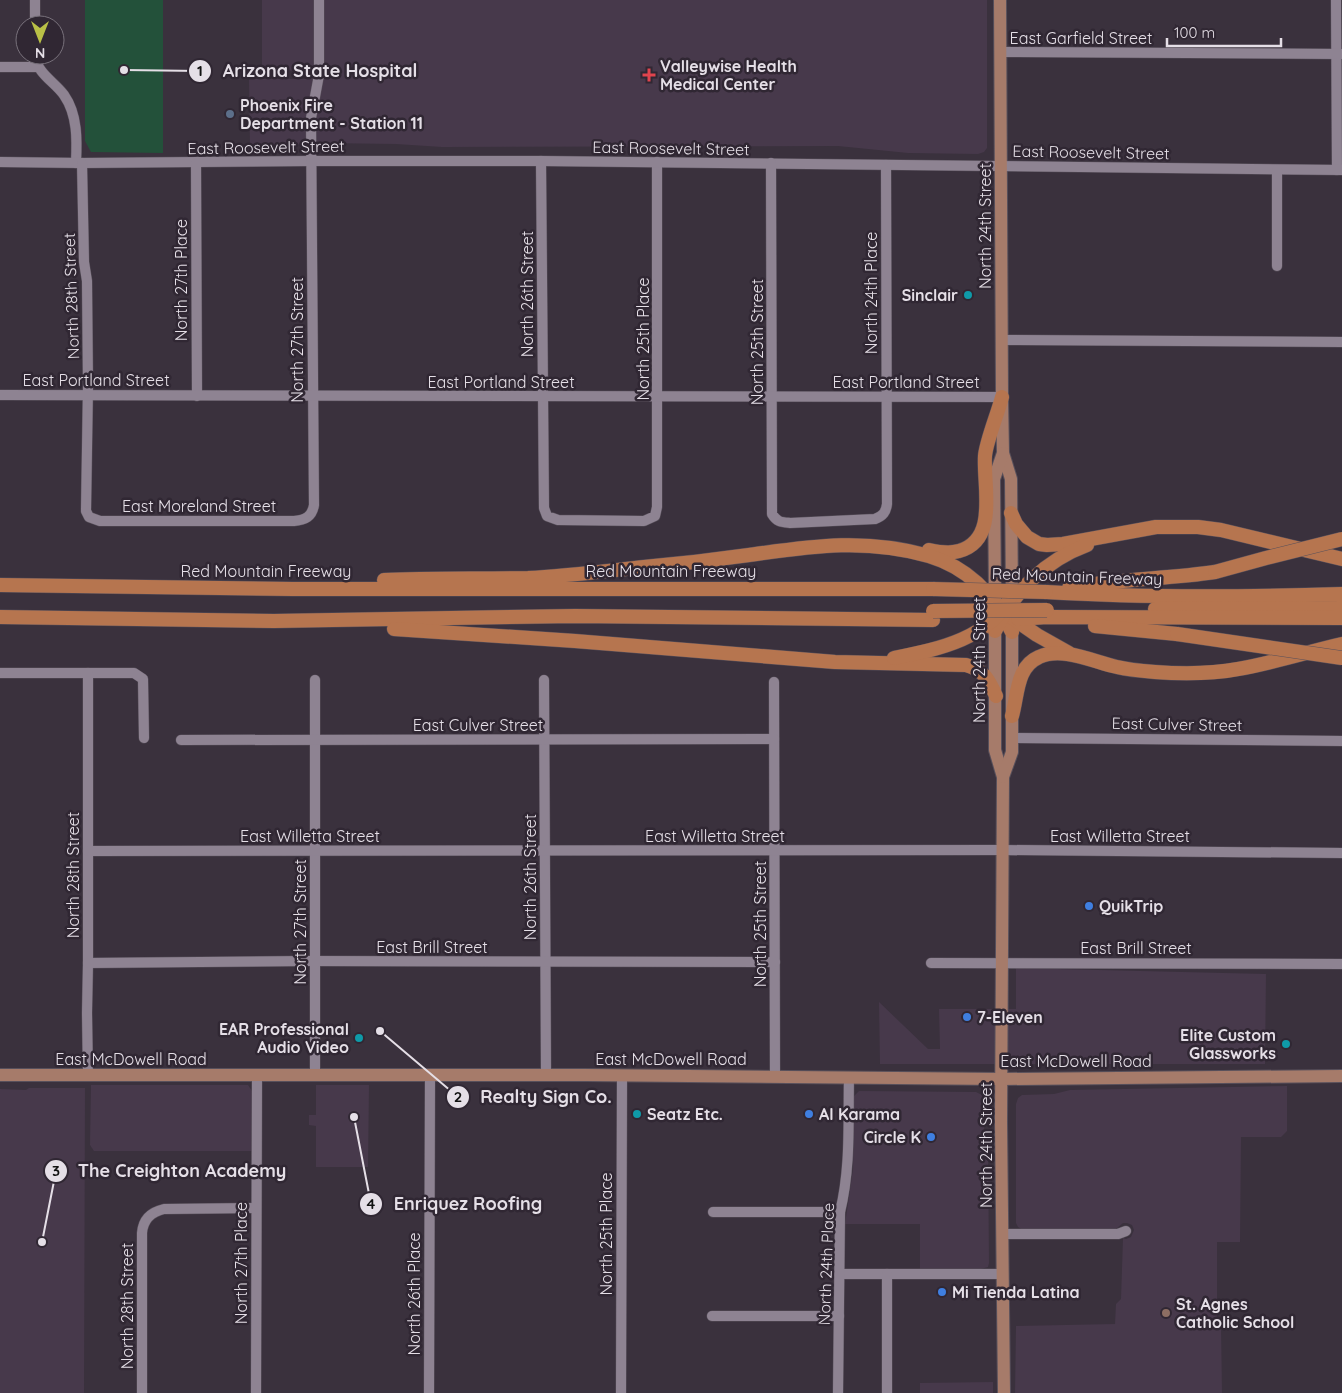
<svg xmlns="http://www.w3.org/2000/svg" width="1342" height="1393" font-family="Quicksand,sans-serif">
<rect width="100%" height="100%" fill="#3a313d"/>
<g fill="#47394b">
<polygon points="262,0 987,0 987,148 984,152 978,154 908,153 838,146 442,147 396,144 322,143 250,148 249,79 311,79 311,71 262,70"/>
<polygon points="1016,968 1266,974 1265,1064 880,1064 879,1002 928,1049 940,1049 939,1009 1016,1009"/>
<polygon points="91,1085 248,1085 252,1091 252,1151 94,1151 90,1145"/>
<polygon points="316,1085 369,1085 368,1167 316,1167 316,1126 309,1125 309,1115 316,1115"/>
<polygon points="1287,1086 1287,1131 1281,1137 1241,1137 1240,1242 1217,1242 1217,1321 1221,1323 1222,1393 1015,1393 1016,1326 1115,1324 1116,1304 1121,1299 1123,1238 1126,1239 1131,1237 1134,1230 1132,1225 1127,1223 1123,1223 1116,1229 1023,1230 1018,1227 1016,1223 1016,1104 1018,1098 1022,1095 1054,1094 1070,1090"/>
<polygon points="29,1088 85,1088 84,1393 0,1393 0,1089 26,1090"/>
<polygon points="859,1091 976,1092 982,1095 984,1102 984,1131 988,1145 989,1263 988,1267 981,1269 920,1269 920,1224 845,1224 853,1169 854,1096"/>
<polygon points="993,1382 993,1393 920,1393 920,1383"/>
</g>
<polygon fill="#23513a" points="85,0 163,0 163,153 91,152 85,141"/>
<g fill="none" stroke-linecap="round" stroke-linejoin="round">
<defs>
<g id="minor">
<polyline points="35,0 35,25"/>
<polyline points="1336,0 1337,170"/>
<polyline points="1000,52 1342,54"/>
<path d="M35,55C37,74 54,81 64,95C78,115 77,141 76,163"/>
<polyline points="0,67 38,67"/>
<polyline points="541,161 544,508 547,516 558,520 644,521 655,516 657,507 657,162"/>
<polyline points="0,162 82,163 311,161 541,161 1342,170"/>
<path d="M82,163L84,262L87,281L88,386L86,511L89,517L100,521H294C305,520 312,517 314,505L311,118L319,75V0"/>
<polyline points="196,163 197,396"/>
<path d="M771,163L772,514C777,522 781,522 790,523L875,519C883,516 886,512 887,504L886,165"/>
<polyline points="1277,170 1277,266"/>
<polyline points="1002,340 1342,342"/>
<polyline points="0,395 1002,397"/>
<polyline points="0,673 134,673 143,679 144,738"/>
<polyline points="88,673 88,963 87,1013 88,1076"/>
<polyline points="315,680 315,1074"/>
<polyline points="544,680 546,1075"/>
<polyline points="774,682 775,1076"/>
<polyline points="1012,738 1342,741"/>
<polyline points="181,740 774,739"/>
<polyline points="88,851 1003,850 1342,853"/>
<polyline points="88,963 307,961 775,962"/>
<polyline points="931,963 1342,964"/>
<polyline points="713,1212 840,1212"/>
<polyline points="1002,1234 1118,1234 1126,1231"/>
<polyline points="839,1274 1003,1274"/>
<polyline points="887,1274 887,1393"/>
<polyline points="712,1316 839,1316"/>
<path d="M142,1393V1233C143,1219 151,1212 164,1209L256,1208"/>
<polyline points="256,1393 257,1074"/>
<polyline points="429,1393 430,1075"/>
<polyline points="621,1393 622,1075"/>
<path d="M838,1393L840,1212C851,1167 848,1122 849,1077"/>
</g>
<g id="major">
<polyline points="1000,0 1002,397 1003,453 1011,479 1012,601"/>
<polyline points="995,599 994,479 1003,453"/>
<polyline points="995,622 995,750 1003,777 1001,1122 1004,1393"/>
<polyline points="1003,777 1012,752 1012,624"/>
<polyline points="0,1075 586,1075 1002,1079 1342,1076"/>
</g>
<g id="highway">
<polyline points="1011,513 1016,524 1027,537 1039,544 1047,545 1063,544 1156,527 1198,527 1221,530 1342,559"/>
<path d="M929,550C938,552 949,554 959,551C999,540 983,486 985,456C986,442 998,413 1002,397"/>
<path d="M384,580C432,578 480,579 528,578C567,576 606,571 644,567C679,564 714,560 749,555C813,546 866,538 929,556C969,568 995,596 1012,632"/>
<polyline points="0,585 293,589 933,589"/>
<path d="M1069,588C1117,579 1167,579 1215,572"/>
<path d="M1046,592C1144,598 1243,597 1342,594"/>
<polyline points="1155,609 1342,608"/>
<polyline points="0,617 274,621 575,616 933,620"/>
<polyline points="1011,617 1037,635 1069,653"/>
<polyline points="1018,619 1047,617 1342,618"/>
<polyline points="1095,626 1177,634"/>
<path d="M394,629L575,641L835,662L966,665C984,670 989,680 996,696"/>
<path d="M995,631C1013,592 1046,560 1087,545"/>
<path d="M894,658C939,649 990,639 1012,594"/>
<path d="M1012,716C1018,695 1016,667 1039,657C1062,646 1094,662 1117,667C1129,670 1142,671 1155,672C1182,674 1211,674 1238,669C1273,663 1307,652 1342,644"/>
</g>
</defs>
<use href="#minor" stroke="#58505b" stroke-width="11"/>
<use href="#major" stroke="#58505b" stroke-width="14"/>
<use href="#highway" stroke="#58505b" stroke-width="15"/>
<use href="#minor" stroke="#8e8392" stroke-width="10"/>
<use href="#major" stroke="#a67b6a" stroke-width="12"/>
<use href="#highway" stroke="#b6754f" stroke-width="14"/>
<defs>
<g id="highway-bridge">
<polyline points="1215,572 1266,558 1342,539"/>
<polyline points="933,589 1046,592"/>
<polyline points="933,611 1047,610"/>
<polyline points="1177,634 1342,658"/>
</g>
</defs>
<use href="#highway-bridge" stroke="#58505b" stroke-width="15" stroke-linecap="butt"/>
<use href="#highway-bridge" stroke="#b6754f" stroke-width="14"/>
</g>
<path fill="#e0444e" stroke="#302733" stroke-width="2" d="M646.5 67.5h5v5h5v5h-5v5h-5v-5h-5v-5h5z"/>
<circle fill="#5c6f8a" stroke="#302733" stroke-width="2" cx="230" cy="114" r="5"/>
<g fill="#0f9aa8" stroke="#302733" stroke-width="2">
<circle cx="968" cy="295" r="5"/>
<circle cx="359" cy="1038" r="5"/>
<circle cx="1286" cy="1044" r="5"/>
<circle cx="637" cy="1114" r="5"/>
</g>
<g fill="#3f7fe0" stroke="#302733" stroke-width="2">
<circle cx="1089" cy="906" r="5"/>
<circle cx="967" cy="1017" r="5"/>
<circle cx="809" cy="1114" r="5"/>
<circle cx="931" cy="1137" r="5"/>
<circle cx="942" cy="1292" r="5"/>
</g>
<circle fill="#8d6e63" stroke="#302733" stroke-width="2" cx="1166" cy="1313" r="5"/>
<g text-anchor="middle" stroke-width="5" stroke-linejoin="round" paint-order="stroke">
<g font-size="16" fill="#e5dfe7" stroke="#302733">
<text x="1081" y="44">East Garfield Street</text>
<text transform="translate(266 147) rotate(-1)" y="6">East Roosevelt Street</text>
<text transform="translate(671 148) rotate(1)" y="6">East Roosevelt Street</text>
<text transform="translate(1091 152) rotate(1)" y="6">East Roosevelt Street</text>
<text transform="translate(985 226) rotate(-90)" y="6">North 24th Street</text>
<text transform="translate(181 280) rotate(-90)" y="6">North 27th Place</text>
<text transform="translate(871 293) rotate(-90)" y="6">North 24th Place</text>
<text transform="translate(527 294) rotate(-90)" y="6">North 26th Street</text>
<text transform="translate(71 296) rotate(-92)" y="6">North 28th Street</text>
<text transform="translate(643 339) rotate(-90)" y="6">North 25th Place</text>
<text transform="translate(297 340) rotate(-90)" y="6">North 27th Street</text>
<text transform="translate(757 342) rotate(-90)" y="6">North 25th Street</text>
<text x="96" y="386">East Portland Street</text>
<text x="501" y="388">East Portland Street</text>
<text x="906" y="388">East Portland Street</text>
<text x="199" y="512">East Moreland Street</text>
<text x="266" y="577">Red Mountain Freeway</text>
<text x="671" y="577">Red Mountain Freeway</text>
<text transform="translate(1077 576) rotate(2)" y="6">Red Mountain Freeway</text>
<text transform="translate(979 660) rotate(-90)" y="6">North 24th Street</text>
<text transform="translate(1177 724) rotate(1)" y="6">East Culver Street</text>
<text x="478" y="731">East Culver Street</text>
<text x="310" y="842">East Willetta Street</text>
<text x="715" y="842">East Willetta Street</text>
<text x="1120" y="842">East Willetta Street</text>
<text transform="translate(73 875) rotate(-90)" y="6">North 28th Street</text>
<text transform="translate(530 877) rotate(-90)" y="6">North 26th Street</text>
<text transform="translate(300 922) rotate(-90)" y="6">North 27th Street</text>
<text transform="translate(760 924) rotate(-90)" y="6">North 25th Street</text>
<text x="432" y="953">East Brill Street</text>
<text x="1136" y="954">East Brill Street</text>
<text x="131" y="1065">East McDowell Road</text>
<text x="671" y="1065">East McDowell Road</text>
<text x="1076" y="1067">East McDowell Road</text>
<text transform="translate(986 1145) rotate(-90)" y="6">North 24th Street</text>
<text transform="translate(606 1234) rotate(-90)" y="6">North 25th Place</text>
<text transform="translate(241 1263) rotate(-90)" y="6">North 27th Place</text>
<text transform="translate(826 1264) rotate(-88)" y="6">North 24th Place</text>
<text transform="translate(414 1294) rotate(-90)" y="6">North 26th Place</text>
<text transform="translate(127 1306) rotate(-90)" y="6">North 28th Street</text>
</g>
<g font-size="16" font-weight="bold" fill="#e5dfe7" stroke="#302733" text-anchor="start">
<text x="660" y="72">Valleywise Health<tspan x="660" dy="18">Medical Center</tspan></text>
<text x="240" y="111">Phoenix Fire<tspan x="240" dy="18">Department - Station 11</tspan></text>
<text x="958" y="301" text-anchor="end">Sinclair</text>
<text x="1099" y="912">QuikTrip</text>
<text x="977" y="1023">7-Eleven</text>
<text x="349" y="1035" text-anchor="end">EAR Professional<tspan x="349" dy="18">Audio Video</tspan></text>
<text x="1276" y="1041" text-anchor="end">Elite Custom<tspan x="1276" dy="18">Glassworks</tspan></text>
<text x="647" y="1120">Seatz Etc.</text>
<text x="819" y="1120">Al Karama</text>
<text x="921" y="1143" text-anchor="end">Circle K</text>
<text x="952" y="1298">Mi Tienda Latina</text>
<text x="1176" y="1310">St. Agnes<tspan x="1176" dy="18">Catholic School</tspan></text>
</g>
</g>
<path fill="none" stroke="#e5dfe7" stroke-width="2" d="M124 70L200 71M380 1031L458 1097M42 1242L56 1171M354 1117L371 1204"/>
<g fill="#e5dfe7" stroke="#302733" stroke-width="2">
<circle cx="124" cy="70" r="5"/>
<circle cx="380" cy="1031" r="5"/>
<circle cx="42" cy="1242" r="5"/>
<circle cx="354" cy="1117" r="5"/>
<circle cx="200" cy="71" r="12"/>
<circle cx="458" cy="1097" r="12"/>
<circle cx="56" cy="1171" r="12"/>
<circle cx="371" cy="1204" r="12"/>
</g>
<g font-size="15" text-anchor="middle" font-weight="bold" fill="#111">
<text x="200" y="76">1</text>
<text x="458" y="1102">2</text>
<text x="56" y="1176">3</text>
<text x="371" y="1209">4</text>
</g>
<g font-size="18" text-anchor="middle" font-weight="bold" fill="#e5dfe7" stroke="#302733" stroke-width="5" stroke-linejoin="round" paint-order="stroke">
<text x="320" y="77">Arizona State Hospital</text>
<text x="546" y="1103">Realty Sign Co.</text>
<text x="182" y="1177">The Creighton Academy</text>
<text x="468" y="1210">Enriquez Roofing</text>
</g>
<g transform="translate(40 40) rotate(180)"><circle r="24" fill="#302733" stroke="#78717b"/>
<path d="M0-4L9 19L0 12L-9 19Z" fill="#b9c046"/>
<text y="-8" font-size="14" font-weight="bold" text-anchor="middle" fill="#e5dfe7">N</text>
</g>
<path d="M1167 38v8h114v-8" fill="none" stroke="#e5dfe7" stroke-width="2.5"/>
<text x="1174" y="38" font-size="15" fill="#e5dfe7" stroke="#302733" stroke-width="4" paint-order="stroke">100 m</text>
</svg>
